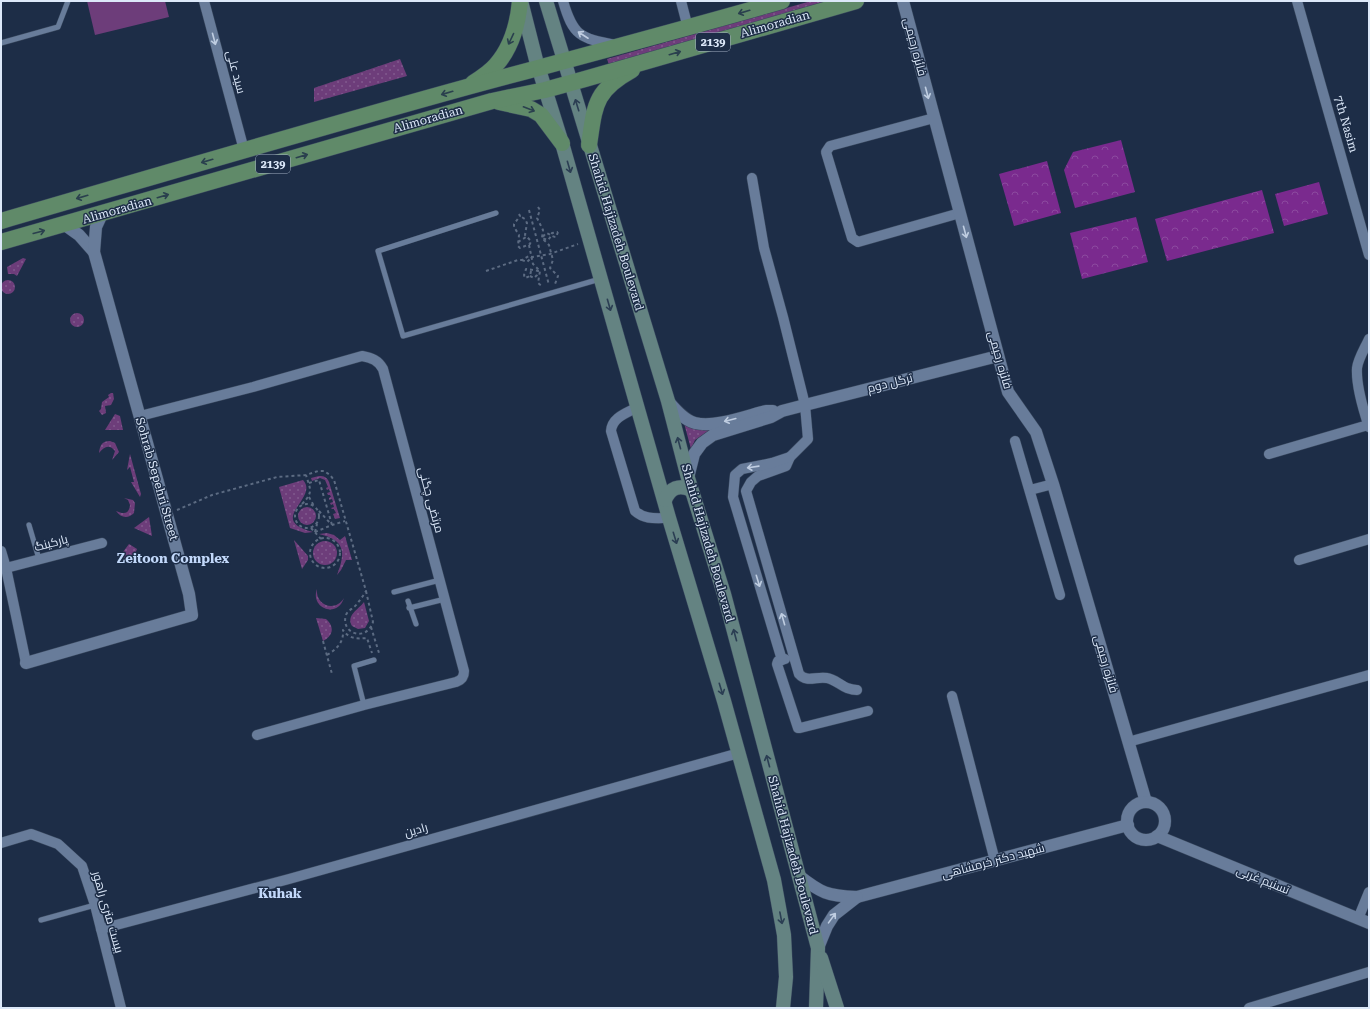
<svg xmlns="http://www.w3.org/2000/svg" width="1370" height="1009" font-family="'Roboto Serif',Cairo,serif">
<defs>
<pattern id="grass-dots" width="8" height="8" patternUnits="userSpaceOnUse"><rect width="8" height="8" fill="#6d3d7a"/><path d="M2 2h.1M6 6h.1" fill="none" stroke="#81598e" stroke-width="1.8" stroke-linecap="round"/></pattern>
<pattern id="forest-crowns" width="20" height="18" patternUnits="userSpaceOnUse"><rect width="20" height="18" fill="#7a2a8e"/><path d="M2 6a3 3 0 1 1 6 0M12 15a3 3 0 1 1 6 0" fill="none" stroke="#8c499f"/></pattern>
</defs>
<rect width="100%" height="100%" fill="#1d2d47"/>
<g fill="url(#grass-dots)">
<polygon points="811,1 833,1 609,65 607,59"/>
<polygon points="400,59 407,76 314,102 314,88"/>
<polygon points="23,258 26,259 17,276 14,274 8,274 7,267"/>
<circle cx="8" cy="287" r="7"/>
<circle cx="77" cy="320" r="7"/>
<polygon points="111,393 113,393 114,399 111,405 105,406 106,413 102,415 99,411 101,409 102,402 109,397 108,395"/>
<polygon points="115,414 120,416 123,430 105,430"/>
<polygon points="684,423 713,428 695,440 691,449"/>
<path d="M110,441L115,443L119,452L112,460L115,451C110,444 104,446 99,453C100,445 102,441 110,441Z"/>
<polygon points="130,454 141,494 140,497 131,482 134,482 130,467 127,470"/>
<path d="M319,476C324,476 327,477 329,482L340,518L335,519L333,514L336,513L334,509H332L331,508L334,507L333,504L331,505L330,503L333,502L332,499L329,500V498L331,497L330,495H328L327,493L330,492L329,489L327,490L326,488L328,487L325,480L320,478L312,481L311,478Z"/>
<path d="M303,480C320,498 265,520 313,532L305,533L290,528L279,487Z"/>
<path d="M124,498L133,500L135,503L134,513C128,519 121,518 116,511C123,514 129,515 130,505L128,500Z"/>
<circle cx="307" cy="516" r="9"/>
<polygon points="149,517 152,536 134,528"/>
<path d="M327,533L334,535L340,540L345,536L352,560H346L341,570L337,575C346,552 345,540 319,534Z"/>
<polygon points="294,540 308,556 308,560 302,569"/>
<circle cx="325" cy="553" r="12"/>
<polygon points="129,544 137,549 135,554 121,560 120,556"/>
<path d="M317,589C315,605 335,613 344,598C337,619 310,608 317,589Z"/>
<path d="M364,602L369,621L365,628L358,629L352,626C346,615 358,610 364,602Z"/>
<path d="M316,618L326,619C335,627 333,636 323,641Z"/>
</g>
<g fill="url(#forest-crowns)">
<polygon points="1121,140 1135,192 1075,208 1064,170 1073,152"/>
<polygon points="1047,161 1061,213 1014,226 999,174"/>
<polygon points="1319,182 1328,214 1284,226 1275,194"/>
<polygon points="1262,190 1274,233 1167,261 1155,219"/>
<polygon points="1136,217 1148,262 1082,279 1070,233"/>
</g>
<polygon fill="#6d3d7a" points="87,1 165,1 169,17 95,35"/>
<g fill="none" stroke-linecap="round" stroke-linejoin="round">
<defs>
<g id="service">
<polyline points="1,43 58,27 68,1"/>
<polyline points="496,213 378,251 403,336 600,279"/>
<polyline points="29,525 39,559"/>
<polyline points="394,592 440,580"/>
<polyline points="408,601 416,624"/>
<polyline points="409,608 445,599"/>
<polyline points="364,705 354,666 374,660"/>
<polyline points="41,920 95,905"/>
</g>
<g id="minor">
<polyline points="204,1 244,150"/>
<path d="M563,1C573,36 580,38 615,45"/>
<polyline points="681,1 688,28"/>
<polyline points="1297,1 1369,255"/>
<polyline points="934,118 830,146 826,152 852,238 858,242 960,213"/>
<path d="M752,178L764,248L783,317L805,405L808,439L790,457L786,466L758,476L751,482L746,491L799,674C807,683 816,676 827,678C834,679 840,685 847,688C850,689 854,690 857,690"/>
<path d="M1369,339C1365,348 1358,359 1357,368C1356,384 1364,412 1369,427"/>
<path d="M638,407C627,413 612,417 611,431L635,511C645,520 656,518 669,518"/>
<path d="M140,416L253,387L362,356C372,358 378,360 383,369L464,671C464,677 462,680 456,682L364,705L257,735"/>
<polyline points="1015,441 1060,595"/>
<polyline points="1269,454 1368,425"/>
<polyline points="1030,490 1053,484"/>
<polyline points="1,551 6,568 26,663"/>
<polyline points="1299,560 1369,539"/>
<polyline points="6,568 102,543"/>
<polyline points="785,659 778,661 777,664 798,728 800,728 868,711"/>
<polyline points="782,660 733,497 735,475 742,469 772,463 790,457"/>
<polyline points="952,696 995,861"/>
<polyline points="1128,742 1369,675"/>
<polyline points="1,843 31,834 58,844 82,866 95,905 121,1008"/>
<polyline points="1358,919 1369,892"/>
<polyline points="101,929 289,879 739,753"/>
<polyline points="1249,1008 1369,972"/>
</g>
<g id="tertiary">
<polyline points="903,1 1008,392 1036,432 1053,484 1146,802"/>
<polyline points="65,225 79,235 94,252"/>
<path d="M668,401C675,409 684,420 695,423C715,428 746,416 766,411H773"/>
<polyline points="688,478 694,454 702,443 713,435 771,417 782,411 805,405 998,356"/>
<polyline points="26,663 192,615 189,594 94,252 96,227 102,214"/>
<circle cx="1146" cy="821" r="19"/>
<polyline points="1157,836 1369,923"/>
<path d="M798,875C821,893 827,896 857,897L1128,825"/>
<polyline points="818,948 827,926 834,915 857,897"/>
</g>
<g id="secondary">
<polyline points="521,1 536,60 562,143 669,518 724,701 774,880 784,935 786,977 783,1008"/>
<polyline points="546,1 668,401 688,478 724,594 818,948 816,1008"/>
<path d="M665,500C670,488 679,484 691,490"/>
<polyline points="821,958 837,1008"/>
</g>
<g id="primary">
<path d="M473,83C481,78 490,72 496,65C511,48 518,23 520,1"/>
<polyline points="499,102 531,109 541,115 562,143"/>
<path d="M589,145C595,105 594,91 632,70"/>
<path d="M1,221C156,176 311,130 467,87C572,59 677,31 782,1"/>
<polyline points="1,242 492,101 545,90 585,79 856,1"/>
</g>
</defs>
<use href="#service" stroke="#39485e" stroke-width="6"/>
<use href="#minor" stroke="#39485e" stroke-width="11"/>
<use href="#tertiary" stroke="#39485e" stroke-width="13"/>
<use href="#secondary" stroke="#39485e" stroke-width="15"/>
<use href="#primary" stroke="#39485e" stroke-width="17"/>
<g stroke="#5c6b82" stroke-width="2" stroke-dasharray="3 3" stroke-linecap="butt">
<polyline points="538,207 540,210 537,218 543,230 542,238 549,245 550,249 553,260 550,268 558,276 555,284"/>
<polyline points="529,210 549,285"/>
<polyline points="519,214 520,216 514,224 514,227 519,235 518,246 520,248 530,244 531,241 525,235 527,223 525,219 520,216"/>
<path d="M558,232L556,237C552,237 550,234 546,233L542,238L548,240C550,238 551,236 552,233L558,232"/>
<polyline points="518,242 526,237"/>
<polyline points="529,245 533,264 540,271 538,283 543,287"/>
<polyline points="522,260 527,262 532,257"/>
<polyline points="486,271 518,260 522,260 529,256 532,257 550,254 578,244"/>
<polyline points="531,271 530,276 525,278 524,275 526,269 539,271"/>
<polyline points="530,276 534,278 537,275 538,271"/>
<polyline points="309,483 319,480 332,525"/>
<polyline points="309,497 314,506"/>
<path d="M302,504C314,492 310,489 306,475"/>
<circle cx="307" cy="516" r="12"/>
<polyline points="177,510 212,495 277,477 306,475 318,471 324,471 330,475 334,480 366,591"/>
<polyline points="319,511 331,524"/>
<polyline points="311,528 321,539"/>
<polyline points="315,532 332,525 345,521"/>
<polyline points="315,532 317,524"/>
<circle cx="325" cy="553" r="15"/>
<path d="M366,591L373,622C366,643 340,633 346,615C348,610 353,609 357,604C360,600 363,596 366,591Z"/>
<polyline points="371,627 379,653"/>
<polyline points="323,641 332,674"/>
<path d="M327,655C337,649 344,642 343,630C349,639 357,639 367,638L372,653"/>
</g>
<use href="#service" stroke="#687c9a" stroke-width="5"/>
<use href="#minor" stroke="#687c9a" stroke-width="10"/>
<use href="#tertiary" stroke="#687c9a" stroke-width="12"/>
<use href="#secondary" stroke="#648382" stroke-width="14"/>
<use href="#primary" stroke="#608a69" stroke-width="16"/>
</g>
<defs><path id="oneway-shaft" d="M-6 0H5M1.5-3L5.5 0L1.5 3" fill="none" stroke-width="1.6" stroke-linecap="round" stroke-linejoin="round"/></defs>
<g stroke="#2a404e">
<use href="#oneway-shaft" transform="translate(744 12) rotate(164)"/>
<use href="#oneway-shaft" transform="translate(511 39) rotate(115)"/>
<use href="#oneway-shaft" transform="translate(675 53) rotate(-16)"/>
<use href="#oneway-shaft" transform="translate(447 93) rotate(164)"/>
<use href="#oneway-shaft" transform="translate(529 109) rotate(21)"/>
<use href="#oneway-shaft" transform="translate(302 156) rotate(-16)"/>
<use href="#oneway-shaft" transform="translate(207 161) rotate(164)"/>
<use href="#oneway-shaft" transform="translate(163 196) rotate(-16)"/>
<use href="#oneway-shaft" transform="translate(82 197) rotate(164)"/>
<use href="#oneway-shaft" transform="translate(39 232) rotate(-15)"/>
</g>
<g stroke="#bfcde1">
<use href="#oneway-shaft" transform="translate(583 35) rotate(-147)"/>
<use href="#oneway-shaft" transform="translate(214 39) rotate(75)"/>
<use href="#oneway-shaft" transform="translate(927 93) rotate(75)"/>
<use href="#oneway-shaft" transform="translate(965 232) rotate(75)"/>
<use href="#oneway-shaft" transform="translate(730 420) rotate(166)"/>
<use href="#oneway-shaft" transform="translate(753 467) rotate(172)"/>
<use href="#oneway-shaft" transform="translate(758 581) rotate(73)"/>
<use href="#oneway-shaft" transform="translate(783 619) rotate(-106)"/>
<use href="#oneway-shaft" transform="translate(832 918) rotate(-54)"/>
</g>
<g stroke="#2b3e53">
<use href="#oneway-shaft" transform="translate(577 105) rotate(-107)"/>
<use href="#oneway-shaft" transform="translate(569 167) rotate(74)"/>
<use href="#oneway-shaft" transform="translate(609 305) rotate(74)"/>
<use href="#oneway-shaft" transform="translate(679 443) rotate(-105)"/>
<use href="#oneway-shaft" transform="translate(675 538) rotate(73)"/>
<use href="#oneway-shaft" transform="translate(735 635) rotate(-105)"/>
<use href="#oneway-shaft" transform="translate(721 689) rotate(73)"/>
<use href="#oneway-shaft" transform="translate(768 761) rotate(-105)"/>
<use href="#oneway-shaft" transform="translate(781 918) rotate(79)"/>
</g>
<g text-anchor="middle" stroke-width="3" stroke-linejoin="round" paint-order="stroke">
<g fill="#1d2d47" stroke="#a3b0c4" stroke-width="1">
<rect x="696" y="33" width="34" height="18" rx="3"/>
<rect x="256" y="155" width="34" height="18" rx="3"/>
</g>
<g font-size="11" font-weight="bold" fill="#dce8f9">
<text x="713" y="46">2139</text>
<text x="273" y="168">2139</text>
</g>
<g font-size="12" fill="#dce8f9" stroke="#1d2d47">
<text transform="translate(775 24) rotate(-16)" y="4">Alimoradian</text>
<text transform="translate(915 47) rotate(75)" y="4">فائزه رحیمی</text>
<text transform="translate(236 72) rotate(75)" y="4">سید علی</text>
<text transform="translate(428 119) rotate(-16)" y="4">Alimoradian</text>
<text transform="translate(1346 124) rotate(74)" y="4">7th Nasim</text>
<text transform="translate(117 210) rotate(-16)" y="4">Alimoradian</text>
<text transform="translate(616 232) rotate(73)" y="4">Shahid Hajizadeh Boulevard</text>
<text transform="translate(1000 360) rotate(74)" y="4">فائزه رحیمی</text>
<text transform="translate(890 383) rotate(-14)" y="4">ترگل دوم</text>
<text transform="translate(157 479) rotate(74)" y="4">Sohrab Sepehri Street</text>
<text transform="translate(431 500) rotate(75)" y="4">مرتضی چگنی</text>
<text transform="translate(51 543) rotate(-15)" y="4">پارکینگ</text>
<text transform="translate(708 543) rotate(74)" y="4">Shahid Hajizadeh Boulevard</text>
<text transform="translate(1106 664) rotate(74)" y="4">فائزه رحیمی</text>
<text transform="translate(416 830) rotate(-16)" y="4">رادین</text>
<text transform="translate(793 855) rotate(75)" y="4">Shahid Hajizadeh Boulevard</text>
<text transform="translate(993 861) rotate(-15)" y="4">شهید دکتر خرمشاهی</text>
<text transform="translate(1263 880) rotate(22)" y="4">تسنیم غربی</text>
<text transform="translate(108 912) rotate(74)" y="4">بیست متری راهور</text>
</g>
<g font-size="13" font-weight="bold" fill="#c2d8fa" stroke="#1d2d47">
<text x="173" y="563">Zeitoon Complex</text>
<text x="280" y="898">Kuhak</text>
</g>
</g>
<rect width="1370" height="1009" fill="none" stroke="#dce8f9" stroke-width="4"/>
</svg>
